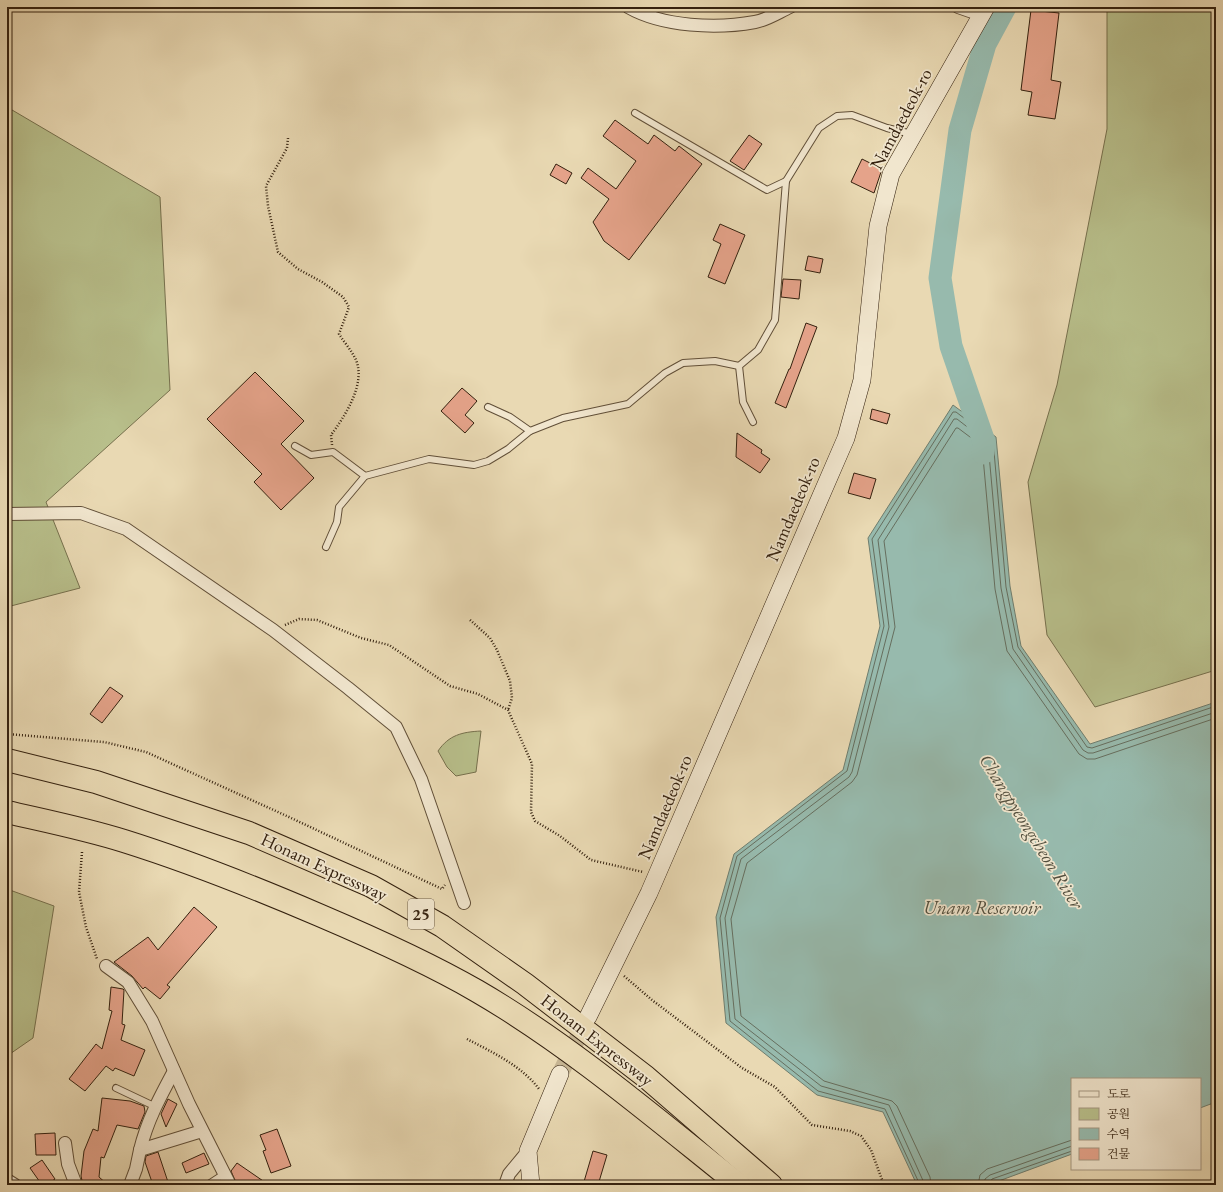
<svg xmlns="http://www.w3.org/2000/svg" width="1223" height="1192" font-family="'EB Garamond','Noto Serif KR',serif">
<rect width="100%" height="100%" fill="#e9d9b3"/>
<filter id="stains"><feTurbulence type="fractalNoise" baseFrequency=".005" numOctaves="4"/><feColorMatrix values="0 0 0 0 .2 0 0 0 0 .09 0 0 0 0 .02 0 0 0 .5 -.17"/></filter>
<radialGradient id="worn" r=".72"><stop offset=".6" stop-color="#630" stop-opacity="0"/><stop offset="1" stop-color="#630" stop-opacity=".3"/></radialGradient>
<g fill="#b8bf8b" stroke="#76704d">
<polygon points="1107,7 1216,7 1216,670 1095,707 1047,635 1028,482 1057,385 1107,129"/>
<polygon points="7,107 160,197 170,390 46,502 80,588 7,607"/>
<path d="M481,731L476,772L456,776L447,767L438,751C449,735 462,732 481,731Z"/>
<polygon points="7,889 54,906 33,1038 7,1056"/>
</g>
<polygon fill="#97baad" stroke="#6f7d6e" points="953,405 996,437 1010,586 1021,646 1090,744 1216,702 1216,1102 1200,1108 1200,1079 1072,1079 1072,1154 988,1185 917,1185 883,1112 817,1095 726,1023 716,917 734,854 843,770 880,626 868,538"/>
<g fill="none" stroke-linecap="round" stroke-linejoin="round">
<g stroke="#666e5e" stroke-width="1">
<polyline points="920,1185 885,1109 818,1091 730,1021 720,918 737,856 847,771 884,626 872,539 953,412 956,412 993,440 1006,587 1018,647 1087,747 1092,748 1216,706"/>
<polyline points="925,1185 889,1105 821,1086 735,1019 725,918 741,859 849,777 852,772 889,627 878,540 954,419 957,419 988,443 1001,588 1013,649 1083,750 1088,753 1093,753 1216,712"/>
<polyline points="931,1185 930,1177 897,1106 892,1101 824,1081 741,1016 731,919 747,863 852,782 857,775 895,627 884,541 956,428 958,428 982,446 995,589 1007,651 1079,754 1087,759 1095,759 1216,718"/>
<polyline points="978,1185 980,1175 987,1169 1072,1140"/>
<polyline points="984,1185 985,1179 990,1175 1072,1146"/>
<polyline points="989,1185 992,1179 1072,1151"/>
</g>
<polyline stroke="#97baad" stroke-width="23" points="983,453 984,442 951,346 940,278 960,130 985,44 1005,7"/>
</g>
<g fill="#e5a38a" stroke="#34210f">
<polygon points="1031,10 1059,13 1051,80 1061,82 1055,119 1028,115 1032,92 1021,90"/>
<polygon points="615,120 648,144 654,135 675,151 679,146 702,164 629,260 604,241 593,222 609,199 581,178 588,168 616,189 636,161 603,136"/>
<polygon points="749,135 762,144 744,170 730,161"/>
<polygon points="862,159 882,169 874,193 851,182"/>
<polygon points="556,164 572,173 566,184 550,175"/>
<polygon points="720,224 745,235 725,284 708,277 721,244 713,240"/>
<polygon points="808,256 823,259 820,273 805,270"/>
<polygon points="783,279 801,280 799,299 781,297"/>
<polygon points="806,323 817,327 786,408 775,403 789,369 790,369"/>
<polygon points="255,372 304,421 281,444 314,478 281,510 254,482 262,474 207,419"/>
<polygon points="462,388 477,401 465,415 474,423 465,433 441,411"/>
<polygon points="872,409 890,414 887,424 870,419"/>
<polygon points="737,433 762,450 761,453 770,459 760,473 736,457"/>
<polygon points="854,473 876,479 870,499 848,493"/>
<polygon points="110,687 123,696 102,723 90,714"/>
<polygon points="194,907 217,927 167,985 170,987 160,999 145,987 143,989 132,976 114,962 148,937 158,950"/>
<polygon points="111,987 123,989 124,990 122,1024 125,1025 121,1040 145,1050 134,1076 115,1068 113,1071 106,1066 85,1091 69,1079 96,1044 102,1049 112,1011 109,1010"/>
<polygon points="102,1098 130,1101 144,1106 145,1112 138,1129 117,1125 104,1158 101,1157 99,1177 108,1185 83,1185 81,1176 84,1151 93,1129 98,1131"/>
<polygon points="168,1099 177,1104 166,1127 161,1114"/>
<polygon points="277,1129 291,1166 271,1173 263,1151 266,1150 260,1135"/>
<polygon points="55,1133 56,1155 36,1155 35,1134"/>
<polygon points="593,1151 607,1155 598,1185 583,1185"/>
<polygon points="158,1152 169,1185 153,1185 145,1162 146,1156"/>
<polygon points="204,1153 209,1164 186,1173 182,1163"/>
<polygon points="42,1160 55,1179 46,1185 42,1185 30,1168"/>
<polygon points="237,1163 269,1185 237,1185 231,1171"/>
</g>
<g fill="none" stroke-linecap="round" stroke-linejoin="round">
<polyline stroke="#c5b492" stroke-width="17" stroke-dasharray="17 8" stroke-linecap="butt" points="560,1074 587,1019"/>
<defs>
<g id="lane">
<polyline points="762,7 774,14"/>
<polyline points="635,113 767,190 786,181"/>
<polyline points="488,407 510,417 530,431 563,418 628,404 665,373 683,363 715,361 739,366"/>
<polyline points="753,422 743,402 739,366 758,350 775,320 786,181 819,128 837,116 852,115 887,128 912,134"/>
<polyline points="295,446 311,455 333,452 365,476 429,459 474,465 488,461 508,449 530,431"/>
<polyline points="326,547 337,522 339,507 365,476"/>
<polyline points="116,1088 154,1106"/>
<polyline points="207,1185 224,1174"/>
</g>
<g id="street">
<path d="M628,7C663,27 717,29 755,22C767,20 779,12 790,7"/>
<polyline points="958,7 981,15"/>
<polyline points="7,514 81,513 126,529 273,630 348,688 396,727 421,779 464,903"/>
<polyline points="106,966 128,982 152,1021 189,1104 230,1185"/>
<polyline points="65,1143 68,1164 76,1185"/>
<path d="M140,1150C147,1121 160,1097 174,1071"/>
<polyline points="7,1180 15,1185"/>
<polyline points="130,1185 136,1169 140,1150 202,1131"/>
<polyline points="505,1185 509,1174 528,1151"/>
</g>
<g id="secondary">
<polyline points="588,1017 649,893 846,438 862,380 878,226 891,174 986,7"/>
<polyline points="531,1185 528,1151 560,1074"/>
</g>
<g id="highway">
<polyline points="7,760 96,782 249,833 371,886 442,926 525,984 646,1077 771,1185"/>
<path d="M7,812C46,821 86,829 124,841C191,862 256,888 319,915C373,938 427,962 477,991C570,1045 655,1118 739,1185"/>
</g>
</defs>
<use href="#lane" stroke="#614f38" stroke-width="8"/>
<use href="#street" stroke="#614f38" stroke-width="14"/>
<use href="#secondary" stroke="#34210f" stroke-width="18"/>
<use href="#highway" stroke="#34210f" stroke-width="24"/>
<g stroke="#34210f" stroke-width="2.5" stroke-dasharray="1 2" stroke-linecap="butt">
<path d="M288,138L287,148L266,186L268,206L278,252L298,269L322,282L343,297L349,307L339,334C344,342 352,351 356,360C366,384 345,416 331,435L332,445"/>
<polyline points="470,620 490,638 497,650 510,681 512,698 508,710"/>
<polyline points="285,625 299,619 317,620 361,638 389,645 450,686 478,694 508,710 532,764 531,812 535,821 560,836 591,860 643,872"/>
<polyline points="7,734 104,742 146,752 289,817 442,889 445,885"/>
<polyline points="82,852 79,892 86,927 97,959"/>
<polyline points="624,976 652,1000 742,1068 775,1087 812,1125 850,1131 861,1136 871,1150 884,1185"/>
<path d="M467,1039C492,1052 522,1066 539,1089"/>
</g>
<use href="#lane" stroke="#f1e6ce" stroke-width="6"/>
<use href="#street" stroke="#f1e6ce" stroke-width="12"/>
<use href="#secondary" stroke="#f1e6ce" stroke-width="17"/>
<use href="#highway" stroke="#e9d9b3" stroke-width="22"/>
</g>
<g text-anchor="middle" stroke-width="3.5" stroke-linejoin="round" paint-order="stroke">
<rect fill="#f1e6ce" stroke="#6d5c48" stroke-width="1" x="408" y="899" width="26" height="30" rx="3"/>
<g font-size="17" font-weight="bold" fill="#34210f">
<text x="421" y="920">25</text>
</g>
<g font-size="18" fill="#34210f" stroke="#f1e6ce">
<text transform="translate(901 119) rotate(-62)" y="6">Namdaedeok-ro</text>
<text transform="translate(793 509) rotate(-67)" y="6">Namdaedeok-ro</text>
<text transform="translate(665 807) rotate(-67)" y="6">Namdaedeok-ro</text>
<text transform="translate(324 867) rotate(25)" y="6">Honam Expressway</text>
<text transform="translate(597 1040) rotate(38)" y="6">Honam Expressway</text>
</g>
<g font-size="19" font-style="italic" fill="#524f3e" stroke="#f1e6ce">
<text transform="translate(1032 831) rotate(58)" y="7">Changpyeongcheon River</text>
<text x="982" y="914">Unam Reservoir</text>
</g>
</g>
<rect width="1223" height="1192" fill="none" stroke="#e9d9b3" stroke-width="24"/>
<rect x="8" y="8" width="1207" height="1176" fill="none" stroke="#34210f" stroke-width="2"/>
<rect x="12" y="12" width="1199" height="1168" fill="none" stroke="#34210f"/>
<rect x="1071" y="1078" width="130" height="92" fill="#f1e6ce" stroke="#a59782"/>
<rect x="1079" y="1091" width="20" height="6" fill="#f1e6ce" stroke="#a59782"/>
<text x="1107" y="1098" font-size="12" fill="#34210f">도로</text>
<rect x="1079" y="1108" width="20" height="12" fill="#b8bf8b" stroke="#a59782"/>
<text x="1107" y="1118" font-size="12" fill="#34210f">공원</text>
<rect x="1079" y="1128" width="20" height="12" fill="#97baad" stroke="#a59782"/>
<text x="1107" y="1138" font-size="12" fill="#34210f">수역</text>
<rect x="1079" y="1148" width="20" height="12" fill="#e5a38a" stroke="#a59782"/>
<text x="1107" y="1158" font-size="12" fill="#34210f">건물</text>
<rect width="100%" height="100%" filter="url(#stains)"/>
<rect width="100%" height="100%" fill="url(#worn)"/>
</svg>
